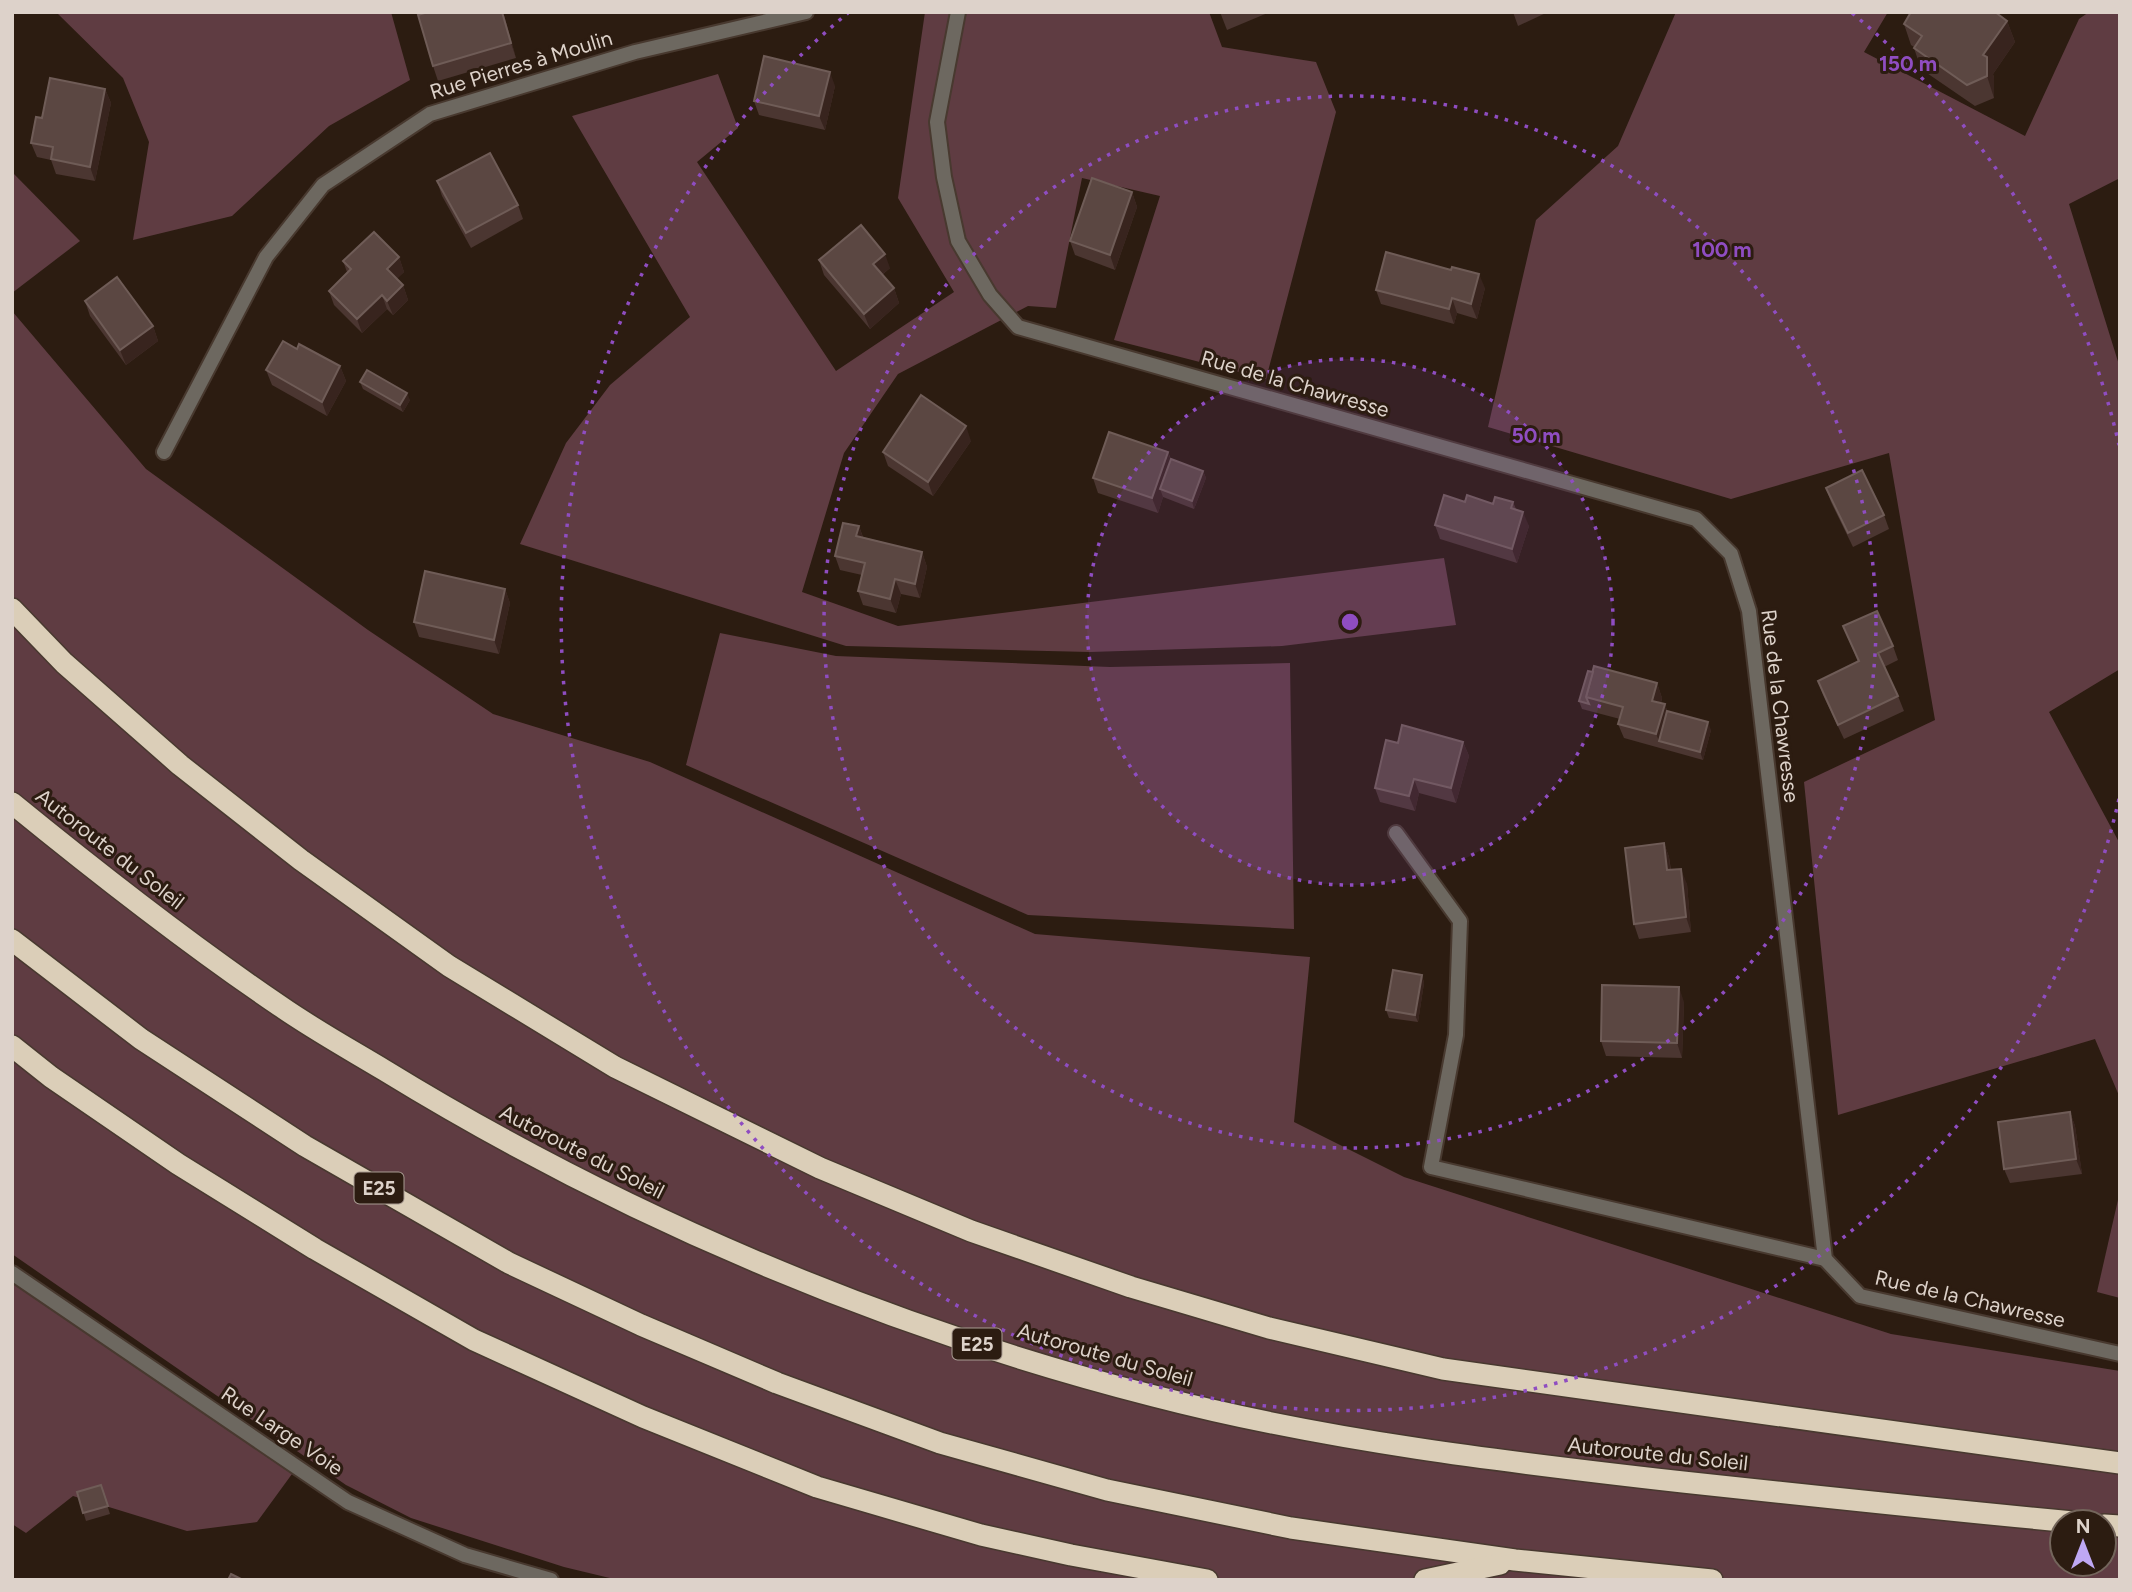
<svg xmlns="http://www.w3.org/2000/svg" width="2132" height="1592" font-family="Figtree,sans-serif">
<rect width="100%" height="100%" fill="#2c1c11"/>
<g fill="#5f3c42" fill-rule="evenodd">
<polygon points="56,12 391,12 410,80 329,126 232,216 133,240 149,142 123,78"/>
<polygon points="925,12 1209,12 1222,47 1316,62 1336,112 1266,379 1114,340 1160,196 1082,178 1056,308 1028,306 898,374 844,453 802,592 898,626 1444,558 1456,625 1282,646 1090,652 846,646 520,544 566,443 610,385 690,317 572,116 718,74 738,128 697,162 836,371 954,292 898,198"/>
<polygon points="1676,12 1888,12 1864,52 2025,136 2079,19 2089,12 2120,12 2120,178 2069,204 2120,368 2120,669 2049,712 2120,844 2120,1098 2095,1039 1838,1115 1804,782 1935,720 1889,453 1731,499 1488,427 1536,220 1618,146"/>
<polygon points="12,172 80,241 12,293"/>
<path d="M12,311L146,469L368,630L493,714L650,762L1035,934L1310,957L1294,1122L1404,1177L1891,1334L2120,1371V1580H618L564,1567L411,1518L346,1485L12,1254ZM2062,1522H2104V1564H2062Z"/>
<polygon points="720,633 836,656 1110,667 1290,663 1294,929 1028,915 686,765"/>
<polygon points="2120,1191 2120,1298 2097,1292"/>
<polygon points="12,1283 292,1474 257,1522 187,1531 73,1496 26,1533 12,1524"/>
</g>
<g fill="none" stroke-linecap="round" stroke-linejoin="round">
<defs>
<polyline id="service" points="1396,833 1460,921 1456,1035 1431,1167 1825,1259"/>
<g id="minor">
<polyline points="958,12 937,122 944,177 958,241 990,295 1018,327 1696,519 1731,554 1749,611 1825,1259 1860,1296 2120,1354"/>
<polyline points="164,452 266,257 323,185 430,114 635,52 806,12"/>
<polyline points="12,1273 348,1502 465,1555 551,1580"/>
</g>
<g id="motorway">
<polyline points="12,609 64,663 180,765 301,860 449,966 615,1067 820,1168 971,1231 1131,1287 1269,1328 1443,1369 2120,1463"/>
<path d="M12,803C99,874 187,943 280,1006C313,1029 349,1049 384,1070C622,1216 884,1327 1154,1396C1327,1441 1506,1462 1683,1482C1813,1496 1943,1510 2073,1522"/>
<polyline points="12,940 141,1039 305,1146 509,1263 641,1325 777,1383 940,1443 1107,1490 1291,1528 1515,1560 1712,1580"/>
<polyline points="12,1046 51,1077 178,1164 315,1249 474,1340 643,1417 817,1487 981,1535 1071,1555 1207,1580"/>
<polyline points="2104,1525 2120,1526"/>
<polyline points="1425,1580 1500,1564"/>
</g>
</defs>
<use href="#service" stroke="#48392f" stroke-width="18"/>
<use href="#minor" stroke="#48392f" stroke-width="18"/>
<use href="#motorway" stroke="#48392f" stroke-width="24"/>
<use href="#service" stroke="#6d6860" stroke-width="14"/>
<use href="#minor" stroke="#6d6860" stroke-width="14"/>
<use href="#motorway" stroke="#dbceb8" stroke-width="21"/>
</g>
<g fill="#4b3631">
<polygon points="428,12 503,12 516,58 438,81 433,66"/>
<polygon points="1220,12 1270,12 1227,30"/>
<polygon points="1513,12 1548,12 1518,26"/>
<polygon points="2007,21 2015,42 1993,74 1994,78 1994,98 1975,106 1921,69 1914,48 1914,47 1911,45 1904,24"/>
<polygon points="835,86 825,130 759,115 754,101"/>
<polygon points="105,89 111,103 95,181 56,174 51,160 37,157 31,143 42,118"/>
<polygon points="437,181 518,205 523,219 471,248 442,196"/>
<polygon points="1132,192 1137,207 1115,270 1075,255 1070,241"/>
<polygon points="399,257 404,272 396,279 403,285 408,300 393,315 387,309 362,333 334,305 329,291 347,272 343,261"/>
<polygon points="819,260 890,268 882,275 894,288 899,303 870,329 824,275"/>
<polygon points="1485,288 1477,319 1457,313 1454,324 1381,304 1376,290"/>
<polygon points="85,301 153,326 158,341 126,365 90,316"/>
<polygon points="297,349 340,366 346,381 327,416 272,385 266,370"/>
<polygon points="360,382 410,400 403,412 363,389"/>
<polygon points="971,441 933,496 888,466 883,452"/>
<polygon points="1168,452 1171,459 1203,471 1206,478 1194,509 1163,497 1158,513 1098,493 1093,478"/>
<polygon points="1826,488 1884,515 1889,529 1853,547 1831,502"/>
<polygon points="1465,502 1493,504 1513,502 1516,509 1529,526 1517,563 1440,539 1435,525"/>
<polygon points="859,526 863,537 922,552 927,567 920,598 901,594 896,613 863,605 858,591 862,575 840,570 835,556"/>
<polygon points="505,589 510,603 499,654 419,637 414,622"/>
<polygon points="1843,626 1893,646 1898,660 1884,667 1898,696 1904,711 1844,739 1823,695 1818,681 1858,662"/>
<polygon points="1588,671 1657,683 1662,698 1661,703 1665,704 1667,711 1711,730 1703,760 1624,738 1618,724 1620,719 1582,709 1579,701"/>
<polygon points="1463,742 1469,756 1456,803 1419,793 1415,811 1380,802 1375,788 1398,743"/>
<polygon points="1664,843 1669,857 1671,870 1687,884 1691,932 1639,939 1634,924"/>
<polygon points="1422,975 1424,983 1418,1022 1389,1018 1386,1010"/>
<polygon points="1684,1002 1682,1058 1606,1056 1601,1041"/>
<polygon points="2070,1112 2075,1126 2082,1174 2010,1183 2004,1169"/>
<polygon points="101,1485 110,1514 86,1521 77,1492"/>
</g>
<g fill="#38241e">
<polygon points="502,12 503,12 516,58 511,43"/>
<polygon points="2007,21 2015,42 1993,74 1994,78 1994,98 1987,76 1983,55"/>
<polygon points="830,72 835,86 825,130 819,116"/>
<polygon points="105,89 111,103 95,181 90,167"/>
<polygon points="1132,192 1137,207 1115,270 1110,255"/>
<polygon points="885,254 890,268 878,278 873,264"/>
<polygon points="399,257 404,272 392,284 387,269"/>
<polygon points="1479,274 1485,288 1477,319 1471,304"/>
<polygon points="403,285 408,300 393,315 387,301"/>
<polygon points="894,288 899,303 870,329 864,314"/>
<polygon points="382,295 387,309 362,333 357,319"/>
<polygon points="1452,298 1457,313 1454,324 1449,309"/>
<polygon points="153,326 158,341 126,365 120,350"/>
<polygon points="340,366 346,381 327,416 322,402"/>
<polygon points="407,393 410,400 403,412 400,405"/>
<polygon points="966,426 971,441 933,496 928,482"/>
<polygon points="1168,452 1173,467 1160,489 1163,497 1158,513 1152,498"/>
<polygon points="1203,471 1206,478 1194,509 1192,501"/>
<polygon points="1523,512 1529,526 1517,563 1512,549"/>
<polygon points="859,526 864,541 856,536"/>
<polygon points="922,552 927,567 920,598 915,584"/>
<polygon points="895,579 901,594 896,613 890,599"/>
<polygon points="505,589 510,603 499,654 494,640"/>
<polygon points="1657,683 1662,698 1657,715 1652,701"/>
<polygon points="1665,704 1670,719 1659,741 1656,734"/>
<polygon points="1708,722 1711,730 1703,760 1700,752"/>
<polygon points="1463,742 1469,756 1456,803 1451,788"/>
<polygon points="1414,779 1419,793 1415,811 1409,796"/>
<polygon points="1664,843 1669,857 1672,885 1667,870"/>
<polygon points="1681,869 1687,884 1691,932 1686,917"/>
<polygon points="1422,975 1424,983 1418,1022 1415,1015"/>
<polygon points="1679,987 1684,1002 1682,1058 1677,1043"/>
<polygon points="2070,1112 2075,1126 2082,1174 2076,1159"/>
</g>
<g fill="#5b4742" stroke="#6f5c57" stroke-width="2">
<polygon points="428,12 502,12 511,43 433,66 418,15"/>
<polygon points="1911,12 1995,12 2007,21 1983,55 1987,57 1987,76 1967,85 1914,48 1922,36 1904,24"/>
<polygon points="764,56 830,72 819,116 754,101"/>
<polygon points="50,78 105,89 90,167 51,159 53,147 31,143 36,117 42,118"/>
<polygon points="490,153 518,205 466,233 437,181"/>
<polygon points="1092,178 1132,192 1110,255 1070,241"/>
<polygon points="861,225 885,254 873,264 894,288 864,314 819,260"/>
<polygon points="374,232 399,257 387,269 403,285 387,301 382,295 357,319 329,291 351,269 343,261"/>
<polygon points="1386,252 1451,270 1452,267 1479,274 1471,304 1452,298 1449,309 1376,290"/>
<polygon points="117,277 153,326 120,350 85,301"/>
<polygon points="283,341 297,349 299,344 340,366 322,402 266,370"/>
<polygon points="367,370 407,393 400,405 360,382"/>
<polygon points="921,395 966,426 928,482 883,452"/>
<polygon points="1109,432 1168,452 1152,498 1093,478"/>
<polygon points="1171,459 1203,471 1192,501 1160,489"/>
<polygon points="1862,470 1884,515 1848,533 1826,488"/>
<polygon points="1444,495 1465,502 1467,495 1493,504 1495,497 1513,502 1511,508 1523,512 1512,549 1435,525"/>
<polygon points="843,523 859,526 856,536 922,552 915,584 895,579 890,599 858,591 865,563 835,556"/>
<polygon points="425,571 505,589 494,640 414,622"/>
<polygon points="1877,611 1893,646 1878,653 1898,696 1838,725 1818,681 1859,661 1843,626"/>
<polygon points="1594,666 1657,683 1652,701 1665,704 1656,734 1618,724 1623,707 1586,697"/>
<polygon points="1588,671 1593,672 1586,697 1589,704 1579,701"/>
<polygon points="1667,711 1708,722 1700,752 1659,741"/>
<polygon points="1402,725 1463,742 1451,788 1414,779 1409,796 1375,788 1386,740 1398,743"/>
<polygon points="1664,843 1667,870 1681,869 1686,917 1634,924 1625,848"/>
<polygon points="1393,970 1422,975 1415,1015 1386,1010"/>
<polygon points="1602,985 1679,987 1677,1043 1601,1041"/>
<polygon points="2070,1112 2076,1159 2004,1169 1998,1122"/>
<polygon points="101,1485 108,1506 83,1513 77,1492"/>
<polygon points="231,1574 243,1580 228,1580"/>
</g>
<circle cx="1350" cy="622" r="263" fill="#8f4dc1" fill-opacity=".12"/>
<g fill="none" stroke="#8f4dc1" stroke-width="3.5" stroke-dasharray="3.5 7">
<circle cx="1350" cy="622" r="263"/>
<circle cx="1350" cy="622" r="526"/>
<path d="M2119 799A789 789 0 1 1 848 13M1852 13A789 789 0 0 1 2119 445"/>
</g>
<g text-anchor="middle" stroke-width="6" stroke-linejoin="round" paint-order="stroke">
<g fill="#2c1c11" stroke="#a89b92" stroke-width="2">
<rect x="354.5" y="1172.5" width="49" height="31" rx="5"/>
<rect x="952.5" y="1328.5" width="49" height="31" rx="5"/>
</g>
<g font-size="19" font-weight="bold" fill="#ddd2ca">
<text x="379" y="1195">E25</text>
<text x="977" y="1351">E25</text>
</g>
<g font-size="21" fill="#ddd2ca" stroke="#2c1c11">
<text transform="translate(521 65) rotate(-17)" y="7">Rue Pierres à Moulin</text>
<text transform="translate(1295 384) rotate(16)" y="7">Rue de la Chawresse</text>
<text transform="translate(1780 706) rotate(83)" y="7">Rue de la Chawresse</text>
<text transform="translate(110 849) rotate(38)" y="7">Autoroute du Soleil</text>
<text transform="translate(582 1152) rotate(27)" y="7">Autoroute du Soleil</text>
<text transform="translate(1970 1299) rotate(13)" y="7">Rue de la Chawresse</text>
<text transform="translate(1105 1355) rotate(16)" y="7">Autoroute du Soleil</text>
<text transform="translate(282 1431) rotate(34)" y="7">Rue Large Voie</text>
<text transform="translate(1658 1454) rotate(6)" y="7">Autoroute du Soleil</text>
</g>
</g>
<circle cx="1350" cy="622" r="10" fill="#8f4dc1" stroke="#2c1c11" stroke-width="3.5"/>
<g font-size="21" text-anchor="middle" font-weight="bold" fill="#8f4dc1" stroke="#2c1c11" stroke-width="6" stroke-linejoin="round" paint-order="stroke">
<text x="1908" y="71">150 m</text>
<text x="1722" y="257">100 m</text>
<text x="1536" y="443">50 m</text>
</g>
<rect width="2132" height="1592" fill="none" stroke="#ddd2ca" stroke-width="28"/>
<g transform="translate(2083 1543)"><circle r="33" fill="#2c1c11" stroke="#73655b" stroke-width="2"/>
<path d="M0-5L12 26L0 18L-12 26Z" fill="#bfa8f4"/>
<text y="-10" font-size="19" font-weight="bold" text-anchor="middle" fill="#ddd2ca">N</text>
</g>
</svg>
